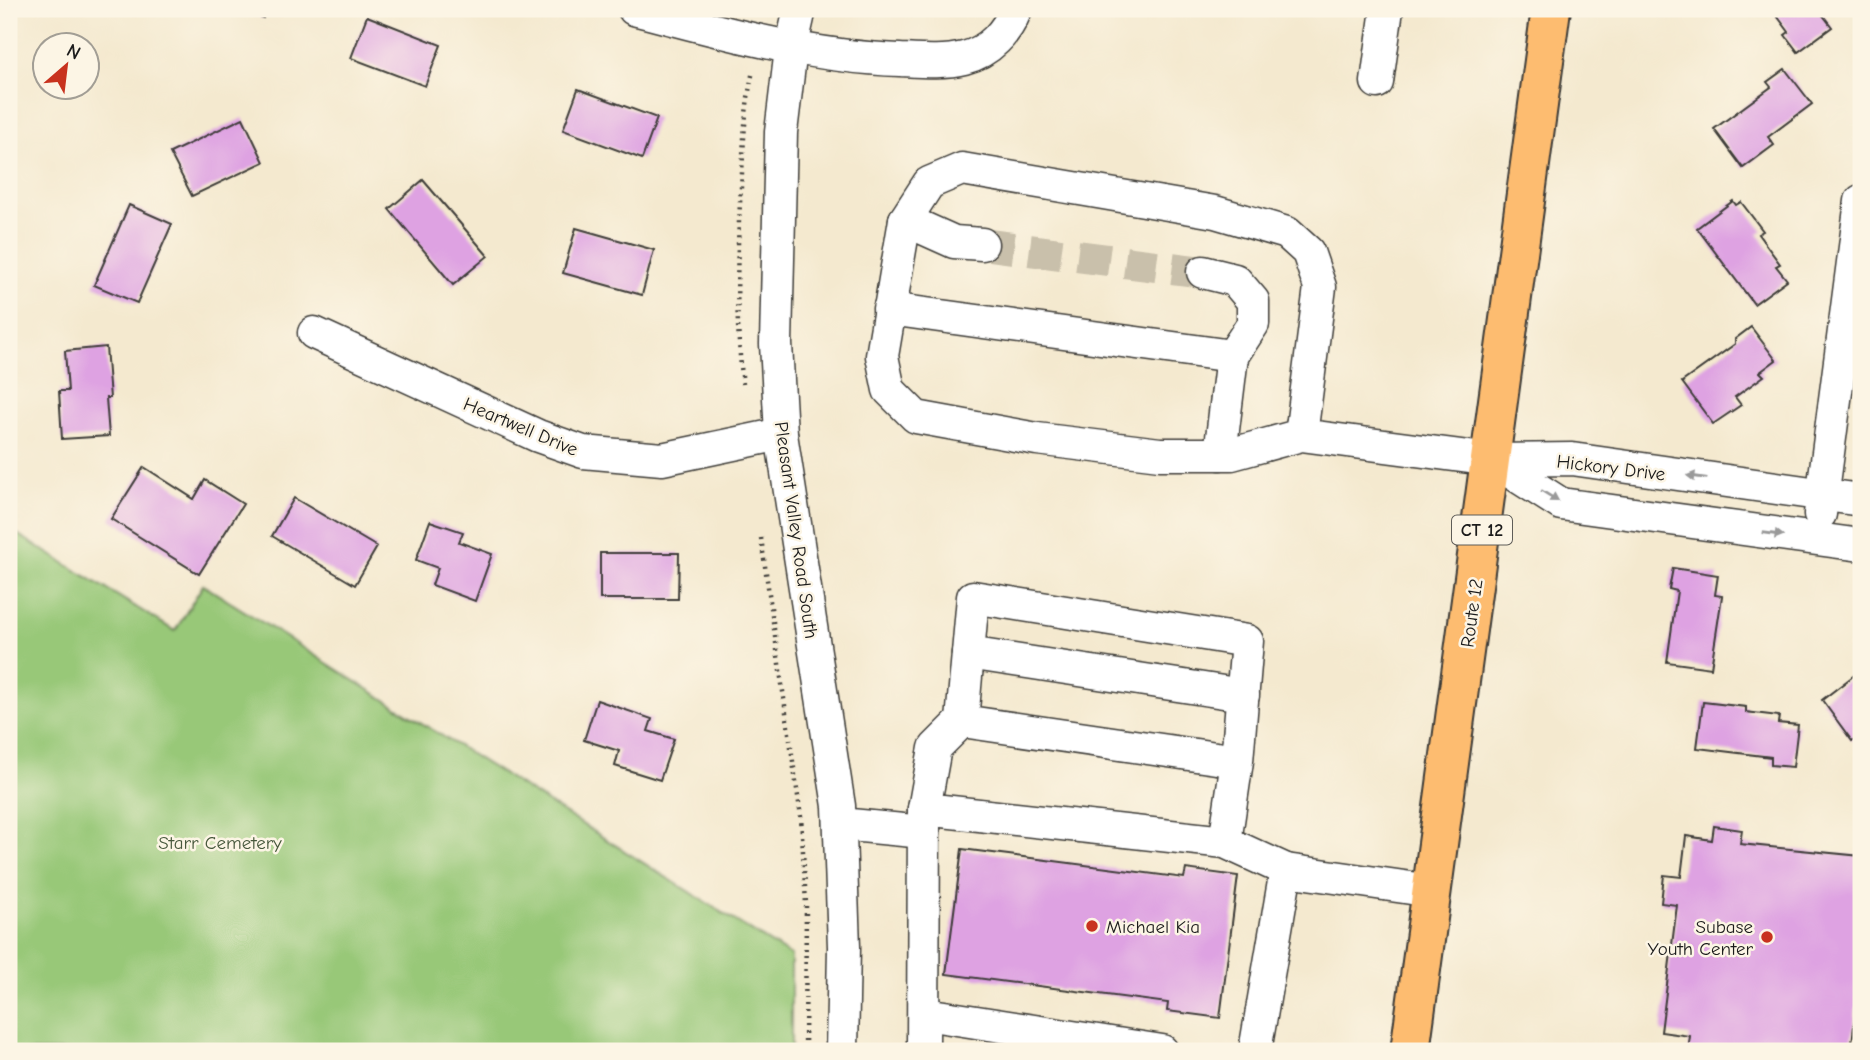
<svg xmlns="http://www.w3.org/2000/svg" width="1870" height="1060" font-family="'Comic Neue',sans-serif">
<rect width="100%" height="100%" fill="#fcf5e5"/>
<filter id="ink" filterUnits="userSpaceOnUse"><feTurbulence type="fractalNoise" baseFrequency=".0143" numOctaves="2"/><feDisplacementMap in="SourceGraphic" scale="14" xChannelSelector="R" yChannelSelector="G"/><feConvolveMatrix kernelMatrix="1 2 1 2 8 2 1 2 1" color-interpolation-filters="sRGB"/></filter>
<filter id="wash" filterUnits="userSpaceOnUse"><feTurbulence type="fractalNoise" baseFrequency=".00686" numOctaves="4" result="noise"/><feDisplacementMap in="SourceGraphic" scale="28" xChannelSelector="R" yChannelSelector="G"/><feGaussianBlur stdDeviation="1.57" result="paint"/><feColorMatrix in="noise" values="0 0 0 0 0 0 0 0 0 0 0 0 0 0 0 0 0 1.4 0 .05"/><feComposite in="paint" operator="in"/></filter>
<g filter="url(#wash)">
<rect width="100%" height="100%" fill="#f4e9cf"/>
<polygon fill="#98c878" stroke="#5a724a" stroke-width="2" points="9,529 175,631 203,585 791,956 791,1051 9,1051"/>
<g id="blocks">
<g fill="#dea2e2">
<polygon points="238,9 267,9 263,18"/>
<polygon points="1772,9 1830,9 1822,14 1832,27 1798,52 1785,35 1789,32"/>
<polygon points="367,16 441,45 425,86 351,58"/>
<polygon points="1785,69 1812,104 1768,137 1774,145 1743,168 1714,129 1771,87 1767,82"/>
<polygon points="578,89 657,118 642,159 563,130"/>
<polygon points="243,118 264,162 192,196 170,153"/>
<polygon points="423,180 488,256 453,285 389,209"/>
<polygon points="1733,201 1736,205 1741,202 1763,231 1758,234 1780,264 1776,266 1787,280 1754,304 1697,228"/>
<polygon points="129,205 172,224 137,303 94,285"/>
<polygon points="576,228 654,250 642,295 563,273"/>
<polygon points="1751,327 1776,360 1760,372 1764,376 1735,397 1741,405 1713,424 1682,382 1735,344 1735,339"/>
<polygon points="106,347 110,398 106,398 109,436 62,439 59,391 68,391 65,351"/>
<polygon points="144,467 194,499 205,480 243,504 199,574 111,519"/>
<polygon points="294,498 377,547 355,585 272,536"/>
<polygon points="430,521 463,532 459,542 492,554 475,601 432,585 438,568 416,560"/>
<polygon points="600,553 679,553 678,599 600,599"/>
<polygon points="1673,568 1718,575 1715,595 1722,596 1711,668 1667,662 1677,591 1669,589"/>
<polygon points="1861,670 1861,734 1852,741 1822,700"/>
<polygon points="597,700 652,719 648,731 674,739 660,780 615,766 619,751 584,740"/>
<polygon points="1703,702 1746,707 1746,712 1779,716 1778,723 1798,725 1793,767 1771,765 1771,757 1697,748"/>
<polygon points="1714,826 1742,830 1740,844 1861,856 1861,969 1851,1051 1688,1051 1690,1036 1661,1032 1677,905 1661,903 1664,875 1681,877 1686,836 1712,840"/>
<polygon points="962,849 1184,878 1186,869 1238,876 1220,1018 1167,1011 1168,1003 946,974"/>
</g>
</g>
</g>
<g filter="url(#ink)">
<use href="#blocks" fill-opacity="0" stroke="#3c3b37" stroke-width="2"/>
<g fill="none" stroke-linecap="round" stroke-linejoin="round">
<polyline stroke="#c9c0ab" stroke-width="32" stroke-dasharray="32 16" stroke-linecap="butt" points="982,244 1203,272"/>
<defs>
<g id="minor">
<path d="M634,9C721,32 809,57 900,60C920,61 944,63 964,58C989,52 1007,32 1016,9"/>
<polyline points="800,9 791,49 781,132 776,344 781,434 839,806 844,947 842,1051"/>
<polyline points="1377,82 1387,9"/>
<polyline points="905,220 954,242 982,244"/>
<polyline points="1203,272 1235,280 1253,301 1253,324 1232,356"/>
<polyline points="889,309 1232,356 1220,454"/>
<polyline points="314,333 538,436 583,452 662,459 781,434"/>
<polyline points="1301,435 1320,287 1308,252 1287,233 1215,212 962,169 929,183 905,220 882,356 889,390 916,417 1037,439 1160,454 1232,454 1301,435 1492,460 1572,459 1861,500"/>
<polyline points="1492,460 1561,504 1861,545"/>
<polyline points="1820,514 1861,201"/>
<polyline points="968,653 1243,695"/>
<polyline points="924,809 935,748 962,721"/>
<polyline points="840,824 924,832"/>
<polyline points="1225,842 1237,761 1247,641 973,597 962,721 1237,761"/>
<polyline points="1286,870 1432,891"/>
<polyline points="925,1014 1162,1051"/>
<polyline points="923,1051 924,809 1225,842 1286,870 1255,1051"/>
</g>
<polyline id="highway" points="1410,1051 1551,9"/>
</defs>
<use href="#minor" stroke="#3c3b37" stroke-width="35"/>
<use href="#highway" stroke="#3c3b37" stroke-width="42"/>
<g stroke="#3c3b37" stroke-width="4.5" stroke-dasharray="2 5" stroke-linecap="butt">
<path d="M743,384C734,314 737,243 742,173C744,139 745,105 753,71"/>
<polyline points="761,538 801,817 806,904 805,1051"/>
</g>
<use href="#minor" stroke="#fff" stroke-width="32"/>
<use href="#highway" stroke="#fdbc70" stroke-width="38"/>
</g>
<defs><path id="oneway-solid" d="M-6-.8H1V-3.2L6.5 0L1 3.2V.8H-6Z" transform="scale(1.75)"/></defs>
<g fill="#999">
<use href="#oneway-solid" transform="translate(1697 477) rotate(-172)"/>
<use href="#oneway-solid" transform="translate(1550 496) rotate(32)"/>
<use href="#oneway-solid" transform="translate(1773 534) rotate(8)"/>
</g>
</g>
<g fill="#c8321e" stroke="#fcf5e5" stroke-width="2.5">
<circle cx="1092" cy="926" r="7"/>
<circle cx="1767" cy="937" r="7"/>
</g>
<g text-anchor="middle" stroke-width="5" stroke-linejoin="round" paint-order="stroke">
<rect fill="#fcf5e5" stroke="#5f5d58" stroke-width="2" x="1452" y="515.5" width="60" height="29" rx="5"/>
<g font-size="18" font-weight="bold" fill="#1c1c1c">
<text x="1482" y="536">CT 12</text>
</g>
<g font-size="19" fill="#1c1c1c" stroke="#fcf5e5">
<text transform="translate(521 426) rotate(23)" y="7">Heartwell Drive</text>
<text transform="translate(1611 467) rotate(7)" y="7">Hickory Drive</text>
<text transform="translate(797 530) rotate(82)" y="7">Pleasant Valley Road South</text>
<text transform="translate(1471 613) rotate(-82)" y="7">Route 12</text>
</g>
<g font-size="19" fill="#47583c" stroke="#fcf5e5">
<text x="220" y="849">Starr Cemetery</text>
</g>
<g font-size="19" fill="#1c1c1c" stroke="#fcf5e5" text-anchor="start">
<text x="1106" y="933">Michael Kia</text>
<text x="1753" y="933" text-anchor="end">Subase<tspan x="1753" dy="22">Youth Center</tspan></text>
</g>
</g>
<rect width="1870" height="1060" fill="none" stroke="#fcf5e5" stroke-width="35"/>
<g transform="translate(66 66) rotate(28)"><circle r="33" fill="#fcf5e5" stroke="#a29e95" stroke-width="2"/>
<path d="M0-5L12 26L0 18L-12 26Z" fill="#c8321e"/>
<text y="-10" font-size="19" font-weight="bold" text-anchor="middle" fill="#1c1c1c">N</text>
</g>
</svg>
